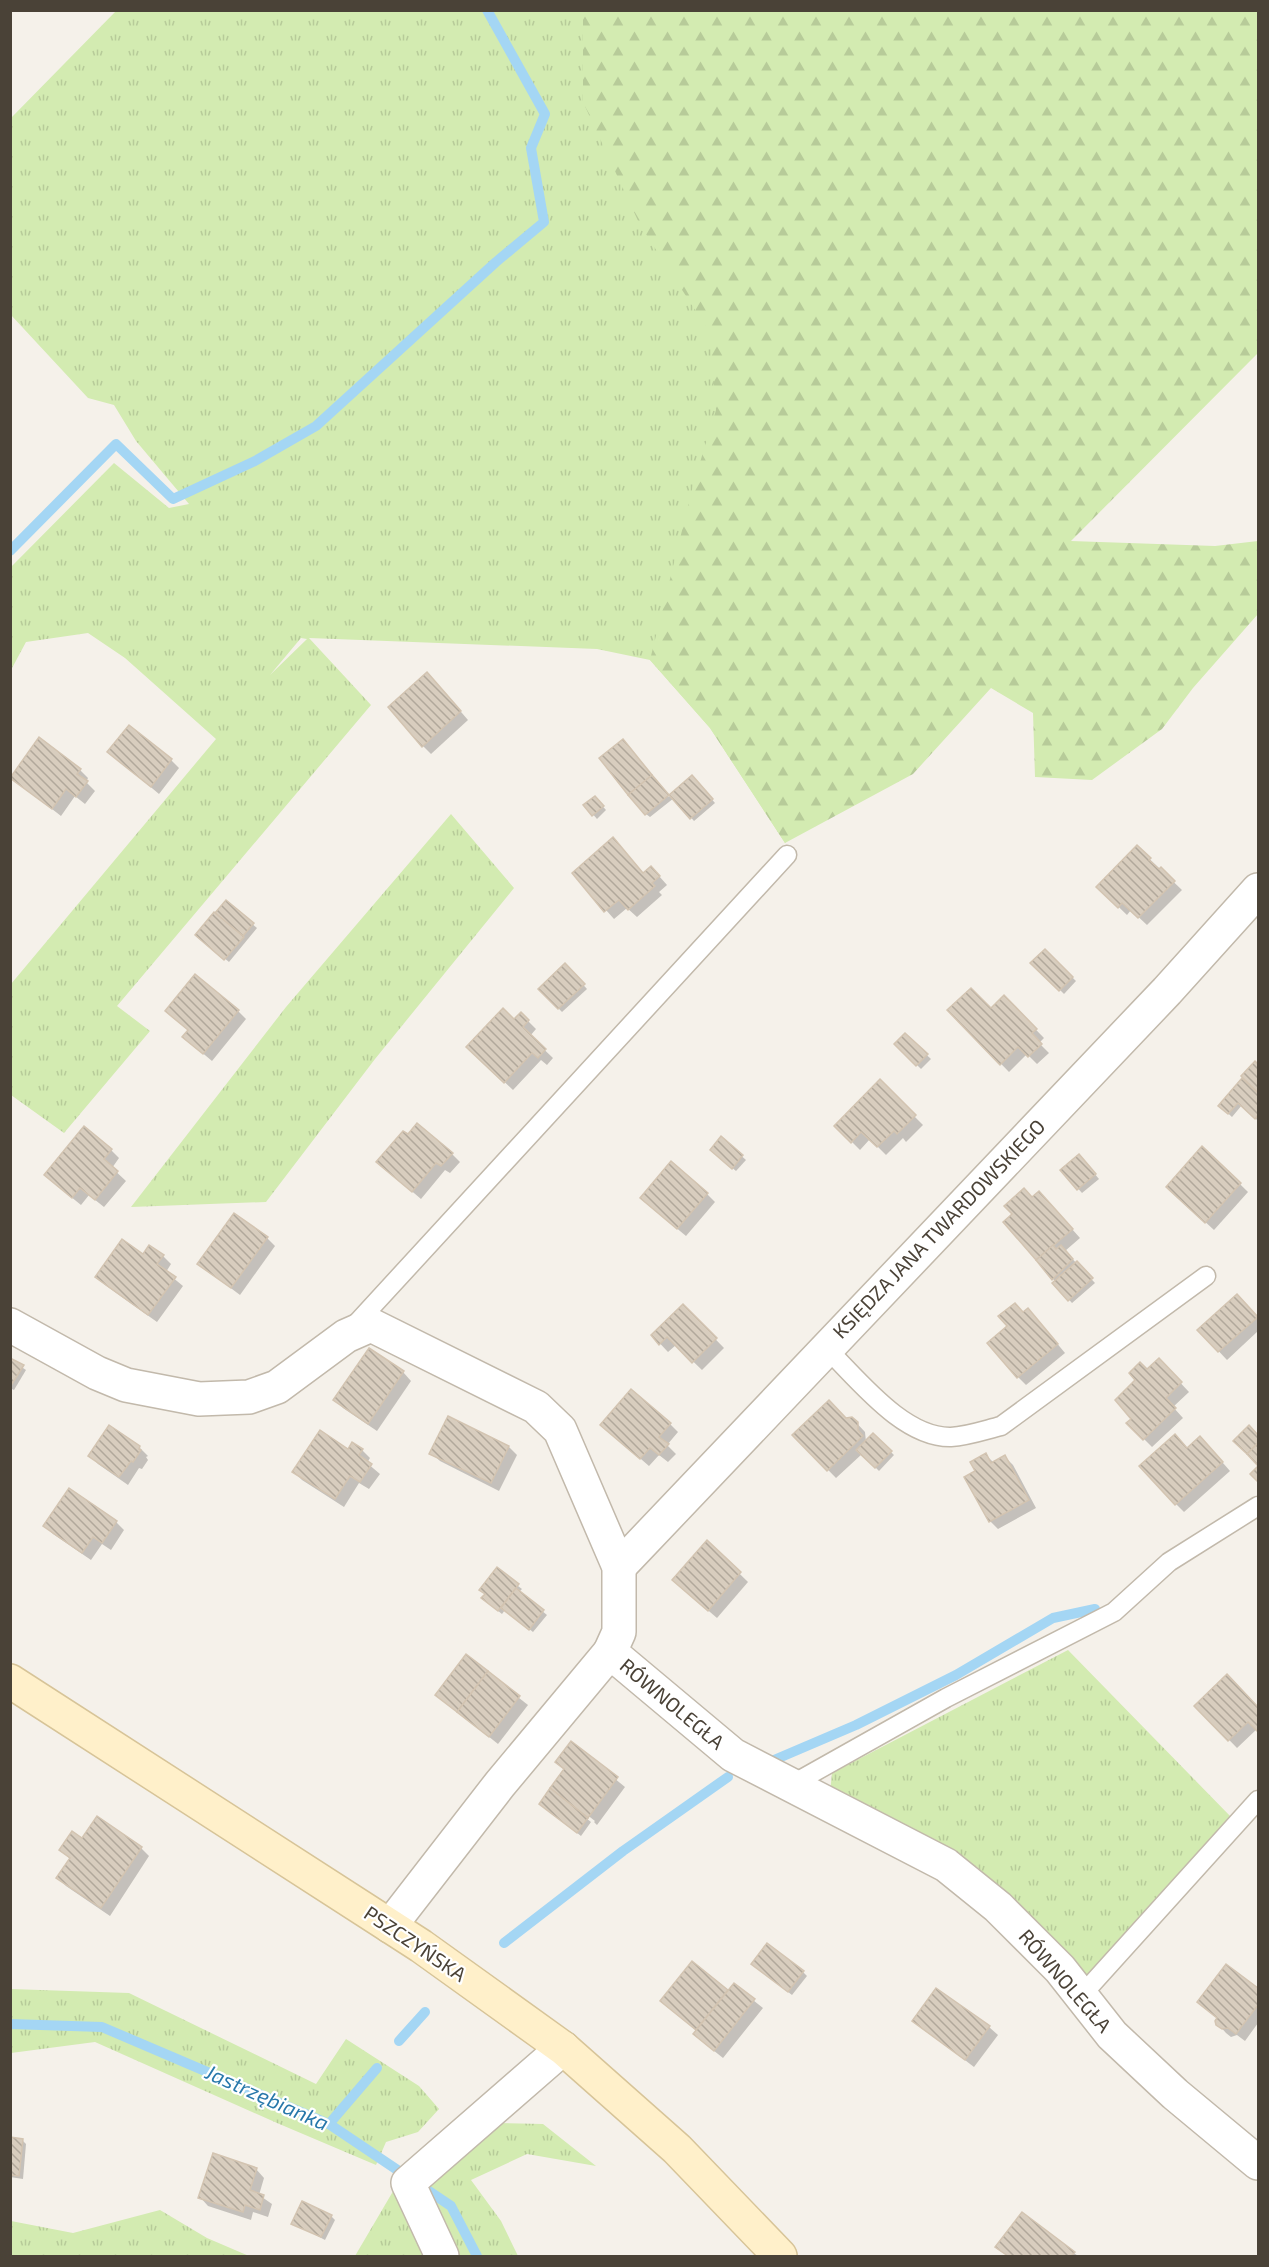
<svg xmlns="http://www.w3.org/2000/svg" width="1269" height="2267" font-family="'Exo 2',sans-serif">
<defs>
<pattern id="grass-tufts" width="24" height="20" patternUnits="userSpaceOnUse" patternTransform="scale(1.5)"><rect width="24" height="20" fill="#d3ebb1"/><path d="M3 7l-1-3M5 7V3M7 7l1-3M15 17l-1-3M17 17v-4M19 17l1-3" fill="none" stroke="#b7cb99"/></pattern>
<pattern id="forest-firs" width="22" height="20" patternUnits="userSpaceOnUse" patternTransform="scale(1.5)"><rect width="22" height="20" fill="#d3ebb1"/><path d="M5 1l3.5 6h-7zM16 11l3.5 6h-7z" fill="#b7cb99"/></pattern>
<pattern id="building-back-hatch" width="6" height="6" patternUnits="userSpaceOnUse" patternTransform="scale(1.5)"><rect width="6" height="6" fill="#d8cdbe"/><path d="M-1 5l2 2M0 0l6 6M5-1l2 2" fill="none" stroke="#b1a89b"/></pattern>
</defs>
<rect width="100%" height="100%" fill="#f5f1ea"/>
<g fill="url(#grass-tufts)" fill-rule="evenodd">
<path d="M116,11H1258V342L785,843L710,728L650,660L597,649L309,638L371,705L117,1006L150,1031L64,1133L11,1095V984L216,739L125,658L88,633L26,642L11,670V567L114,463L169,508L189,504L136,441L114,405L88,398L11,315V118ZM301,638L307,639L270,675Z"/>
<polygon points="451,814 514,888 375,1059 266,1202 131,1207 286,1007"/>
<polygon points="1068,1650 1232,1818 1090,1986 1064,1955 977,1867 830,1793 832,1773"/>
<polygon points="11,1989 129,1993 316,2084 346,2039 419,2086 439,2109 418,2132 386,2142 376,2165 277,2123 95,2042 11,2053"/>
<polygon points="496,2123 543,2124 596,2166 527,2154 471,2180 501,2221 518,2256 355,2256 402,2176"/>
<polygon points="160,2210 207,2238 249,2256 11,2256 11,2221 73,2233"/>
</g>
<polygon fill="url(#forest-firs)" points="588,11 1258,11 1258,353 1071,541 1215,546 1258,541 1258,614 1193,688 1162,729 1092,780 1035,777 1033,713 991,688 913,774 785,843 710,728 650,660 694,482 716,410 710,333 640,225 583,102 583,15"/>
<g fill="#0003">
<polygon points="435,682 468,720 431,754 423,746"/>
<polygon points="623,741 669,797 692,777 715,803 694,821 674,798 650,817 646,814"/>
<polygon points="109,752 171,760 179,768 159,794"/>
<polygon points="80,770 88,778 86,782 95,791 85,804 75,796 61,816 11,777"/>
<polygon points="595,798 606,810 597,819 585,805"/>
<polygon points="621,847 644,874 659,876 667,885 659,892 662,895 637,917 627,908 614,919 606,910"/>
<polygon points="1137,847 1182,890 1147,925 1131,910 1127,915 1098,887"/>
<polygon points="227,902 257,928 229,962 201,939"/>
<polygon points="1045,951 1076,981 1064,994 1033,963"/>
<polygon points="565,965 587,989 562,1012 540,989"/>
<polygon points="1004,997 1044,1038 1039,1043 1049,1053 1037,1064 1027,1054 1009,1072 949,1010 991,1010"/>
<polygon points="238,1011 246,1019 212,1061 193,1045 189,1031"/>
<polygon points="521,1014 536,1029 530,1036 553,1058 547,1065 541,1060 513,1090 468,1047 514,1021"/>
<polygon points="905,1035 931,1059 921,1069 896,1044"/>
<polygon points="1255,1063 1258,1066 1258,1121 1242,1105 1232,1117 1220,1106 1257,1090"/>
<polygon points="880,1082 923,1125 906,1142 903,1138 886,1155 870,1139 860,1150 836,1126"/>
<polygon points="721,1138 746,1160 736,1171 715,1153"/>
<polygon points="1203,1148 1248,1192 1214,1230 1176,1195"/>
<polygon points="111,1150 119,1158 112,1168 126,1181 104,1207 89,1195 81,1205 54,1183"/>
<polygon points="452,1154 460,1162 450,1173 445,1170 421,1199 387,1170"/>
<polygon points="1083,1160 1099,1179 1082,1193 1062,1170"/>
<polygon points="707,1194 715,1202 686,1236 650,1206"/>
<polygon points="1032,1198 1047,1201 1080,1238 1065,1251 1095,1283 1072,1303 1054,1283 1056,1282 1053,1279"/>
<polygon points="267,1238 275,1246 240,1295 199,1264"/>
<polygon points="143,1256 163,1256 171,1264 166,1272 183,1286 157,1322 105,1285 97,1277"/>
<polygon points="1246,1304 1258,1318 1258,1331 1227,1360 1199,1330"/>
<polygon points="683,1306 724,1348 702,1370 676,1345 668,1352 653,1336"/>
<polygon points="1024,1314 1036,1318 1065,1353 1026,1385 1018,1377"/>
<polygon points="10,1359 26,1370 14,1390 10,1388"/>
<polygon points="1159,1360 1189,1392 1173,1407 1183,1418 1152,1447 1128,1423 1133,1419 1147,1371"/>
<polygon points="403,1372 411,1381 377,1431 343,1408 335,1399"/>
<polygon points="852,1418 865,1432 866,1442 873,1435 894,1455 879,1471 862,1454 836,1478 794,1435"/>
<polygon points="670,1424 678,1432 667,1445 676,1454 668,1462 659,1455 649,1466 611,1433"/>
<polygon points="1208,1446 1230,1471 1184,1512 1176,1504"/>
<polygon points="139,1447 148,1456 146,1457 148,1460 142,1469 139,1468 128,1485 98,1464 90,1456"/>
<polygon points="509,1447 517,1455 499,1491 440,1461 431,1453"/>
<polygon points="362,1450 370,1458 367,1463 380,1474 369,1489 359,1483 344,1507 302,1480 294,1472 348,1451"/>
<polygon points="986,1455 994,1463 1005,1457 1013,1465 1036,1508 998,1529 990,1521 977,1472"/>
<polygon points="116,1522 124,1530 111,1550 102,1544 91,1560 53,1534 45,1526"/>
<polygon points="707,1542 748,1582 717,1618 682,1588"/>
<polygon points="497,1569 518,1586 522,1589 519,1592 547,1615 533,1632 505,1610 502,1614 487,1602"/>
<polygon points="466,1656 528,1705 498,1744 437,1695"/>
<polygon points="1235,1684 1258,1710 1258,1731 1257,1729 1237,1748 1196,1706"/>
<polygon points="571,1743 625,1787 597,1825 594,1822 595,1821 559,1793 559,1797 591,1822 581,1836 544,1807 565,1771 557,1762"/>
<polygon points="83,1840 141,1848 149,1856 110,1916 66,1886 58,1878 70,1859 61,1850"/>
<polygon points="692,1963 728,1992 734,1985 763,2008 723,2058 703,2042 697,2031 662,2001"/>
<polygon points="1227,1966 1258,1990 1258,2023 1245,2041 1237,2035 1231,2037 1226,2033 1218,2024 1218,2019 1199,2002"/>
<polygon points="757,1968 803,1972 807,1976 792,1995"/>
<polygon points="937,1990 989,2027 998,2035 974,2067 914,2021"/>
<polygon points="10,2139 22,2140 26,2144 23,2179 10,2177"/>
<polygon points="256,2169 264,2178 259,2195 272,2204 268,2217 253,2212 251,2220 208,2206 200,2197"/>
<polygon points="331,2216 335,2220 325,2240 293,2223"/>
<polygon points="997,2247 1074,2253 1078,2256 1007,2256"/>
</g>
<g fill="none" stroke-linecap="round" stroke-linejoin="round">
<g stroke="#a4d6f4" stroke-width="10">
<polyline points="10,551 116,444 173,499 255,461 316,426 496,262 544,222 531,148 545,114 487,10"/>
<polyline points="774,1760 856,1725 956,1675 1053,1618 1095,1609"/>
<polyline points="504,1943 623,1851 728,1777"/>
<polyline points="10,2024 102,2027 329,2124 451,2206 477,2256"/>
<polyline points="399,2041 425,2012"/>
<polyline points="329,2124 377,2068"/>
</g>
</g>
<g fill="url(#building-back-hatch)" stroke="#d3c4b1" stroke-width="1.5">
<polygon points="427,672 461,711 422,747 388,707"/>
<polygon points="129,725 172,759 151,787 107,752"/>
<polygon points="39,737 81,769 77,774 88,781 76,797 66,789 52,809 10,778"/>
<polygon points="623,739 652,775 628,795 599,758"/>
<polygon points="652,775 669,795 645,815 628,795"/>
<polygon points="692,775 713,799 690,819 669,795"/>
<polygon points="595,796 604,806 592,816 583,805"/>
<polygon points="613,837 643,873 651,866 660,876 652,883 655,886 628,910 619,900 604,912 572,873"/>
<polygon points="1137,845 1151,858 1149,860 1159,869 1161,867 1175,881 1138,918 1122,903 1118,908 1096,887"/>
<polygon points="226,900 254,923 243,936 215,913"/>
<polygon points="214,912 244,937 224,960 195,935"/>
<polygon points="1045,949 1073,977 1059,991 1030,963"/>
<polygon points="565,963 585,984 558,1009 538,989"/>
<polygon points="195,974 239,1010 203,1054 182,1037 188,1030 165,1011"/>
<polygon points="971,988 991,1008 1004,995 1037,1029 1032,1033 1042,1044 1028,1057 1018,1047 1000,1065 947,1010"/>
<polygon points="503,1008 514,1019 521,1012 529,1020 523,1027 546,1049 538,1058 532,1053 504,1083 466,1047"/>
<polygon points="905,1033 928,1054 916,1066 894,1044"/>
<polygon points="1255,1061 1258,1064 1258,1093 1241,1076"/>
<polygon points="1242,1078 1258,1093 1258,1115 1255,1119 1238,1103 1228,1114 1218,1106"/>
<polygon points="880,1079 916,1115 897,1134 894,1131 877,1147 861,1132 851,1143 834,1126"/>
<polygon points="417,1123 453,1153 441,1166 436,1163 412,1192 376,1162 403,1131 408,1134"/>
<polygon points="84,1126 112,1149 104,1159 118,1171 95,1200 80,1188 72,1198 44,1175"/>
<polygon points="721,1136 743,1155 732,1169 710,1150"/>
<polygon points="1202,1146 1241,1183 1205,1223 1166,1187"/>
<polygon points="1079,1154 1096,1174 1077,1190 1060,1170"/>
<polygon points="671,1161 708,1193 677,1229 640,1198"/>
<polygon points="1024,1188 1032,1197 1039,1191 1073,1229 1036,1260 1003,1222 1012,1214 1004,1206"/>
<polygon points="234,1213 268,1237 231,1288 197,1264"/>
<polygon points="122,1239 143,1254 149,1245 164,1255 157,1264 176,1277 148,1315 95,1277"/>
<polygon points="1053,1245 1056,1249 1061,1245 1073,1259 1052,1280 1036,1260"/>
<polygon points="1077,1261 1093,1278 1068,1301 1052,1283"/>
<polygon points="1237,1294 1258,1317 1218,1352 1197,1330"/>
<polygon points="1015,1303 1023,1312 1028,1308 1058,1344 1017,1378 987,1343 1007,1326 998,1316"/>
<polygon points="683,1304 717,1338 692,1363 667,1337 659,1345 651,1335"/>
<polygon points="369,1348 404,1371 368,1424 333,1400"/>
<polygon points="10,1358 24,1365 10,1387"/>
<polygon points="1159,1358 1182,1382 1166,1398 1176,1408 1143,1440 1126,1423 1131,1419 1115,1400 1135,1380 1129,1373 1140,1362 1147,1369"/>
<polygon points="631,1389 671,1423 659,1437 669,1444 659,1455 650,1448 640,1459 600,1425"/>
<polygon points="829,1400 846,1418 852,1417 858,1422 858,1430 863,1436 827,1471 792,1435"/>
<polygon points="448,1416 509,1446 491,1483 429,1454"/>
<polygon points="109,1425 140,1446 139,1449 141,1450 133,1462 131,1461 119,1477 88,1456"/>
<polygon points="1249,1425 1258,1435 1258,1443 1247,1454 1233,1441"/>
<polygon points="320,1430 348,1449 352,1442 363,1449 359,1455 372,1464 360,1482 350,1476 335,1499 292,1472"/>
<polygon points="873,1433 892,1451 875,1468 856,1450"/>
<polygon points="1175,1434 1187,1448 1200,1436 1223,1462 1175,1505 1139,1466"/>
<polygon points="1258,1443 1258,1482 1250,1474 1258,1466 1247,1454"/>
<polygon points="986,1453 991,1463 1005,1455 1029,1500 989,1522 964,1477 975,1471 970,1462"/>
<polygon points="69,1488 117,1521 102,1543 93,1537 82,1553 43,1526"/>
<polygon points="707,1540 741,1572 708,1611 672,1580"/>
<polygon points="497,1567 519,1584 498,1611 481,1598 485,1594 479,1590"/>
<polygon points="516,1588 544,1610 529,1630 501,1608"/>
<polygon points="466,1654 488,1671 457,1712 435,1695"/>
<polygon points="488,1671 520,1696 489,1737 457,1712"/>
<polygon points="1227,1674 1258,1707 1258,1732 1248,1722 1228,1741 1194,1706"/>
<polygon points="571,1741 618,1777 588,1818 550,1788 564,1769 555,1762"/>
<polygon points="550,1788 588,1818 577,1833 539,1804"/>
<polygon points="97,1816 142,1847 101,1908 56,1878 70,1858 59,1850 72,1831 82,1838"/>
<polygon points="767,1943 804,1971 788,1992 751,1964"/>
<polygon points="692,1961 728,1990 696,2030 660,2001"/>
<polygon points="1226,1964 1258,1988 1258,2005 1236,2034 1228,2028 1222,2029 1216,2025 1215,2021 1217,2018 1197,2002"/>
<polygon points="734,1983 755,1999 714,2051 693,2034"/>
<polygon points="936,1988 990,2026 965,2060 912,2021"/>
<polygon points="10,2137 23,2139 19,2176 10,2175"/>
<polygon points="213,2153 257,2168 250,2190 264,2195 260,2210 245,2205 243,2212 198,2198"/>
<polygon points="302,2201 332,2215 321,2237 291,2224"/>
<polygon points="1022,2212 1075,2252 1071,2256 1008,2256 995,2247"/>
</g>
<g fill="none" stroke-linecap="round" stroke-linejoin="round">
<defs>
<g id="lane">
<polyline points="354,1326 787,855"/>
<path d="M826,1348C858,1379 903,1438 951,1437C968,1436 985,1430 1001,1426L1206,1276"/>
<polyline points="791,1785 946,1698 1114,1612 1169,1562 1258,1506"/>
<polyline points="1081,1996 1258,1800"/>
</g>
<g id="street">
<polyline points="10,1325 97,1373 126,1385 199,1399 249,1397 277,1387 346,1336 371,1325 536,1407 560,1430 619,1567 619,1632 610,1652 733,1755 946,1865 998,1907 1060,1969 1112,2035 1175,2094 1258,2163"/>
<polyline points="619,1567 1167,991 1258,890"/>
<polyline points="390,1926 500,1784 610,1652"/>
<polyline points="442,2256 408,2183 563,2048"/>
</g>
<polyline id="secondary" points="10,1681 421,1946 563,2048 677,2149 780,2256"/>
</defs>
<use href="#lane" stroke="#c2b9ab" stroke-width="21"/>
<use href="#street" stroke="#c2b9ab" stroke-width="36"/>
<use href="#secondary" stroke="#d7c498" stroke-width="36"/>
<use href="#lane" stroke="#fff" stroke-width="18"/>
<use href="#street" stroke="#fff" stroke-width="33"/>
<use href="#secondary" stroke="#fff0ca" stroke-width="33"/>
</g>
<g text-anchor="middle" stroke-width="4.5" stroke-linejoin="round" paint-order="stroke">
<g font-size="20" fill="#4a4237" stroke="#fff">
<text transform="translate(939 1229) rotate(-46)" y="7">KSIĘDZA JANA TWARDOWSKIEGO</text>
<text transform="translate(672 1704) rotate(40)" y="7">RÓWNOLEGŁA</text>
<text transform="translate(415 1944) rotate(34)" y="7">PSZCZYŃSKA</text>
<text transform="translate(1065 1981) rotate(49)" y="7">RÓWNOLEGŁA</text>
</g>
<g font-size="21" font-style="italic" fill="#2878ab" stroke="#fff">
<text transform="translate(267 2098) rotate(24)" y="7">Jastrzębianka</text>
</g>
</g>
<rect width="1269" height="2267" fill="none" stroke="#4a4237" stroke-width="24"/>
</svg>
